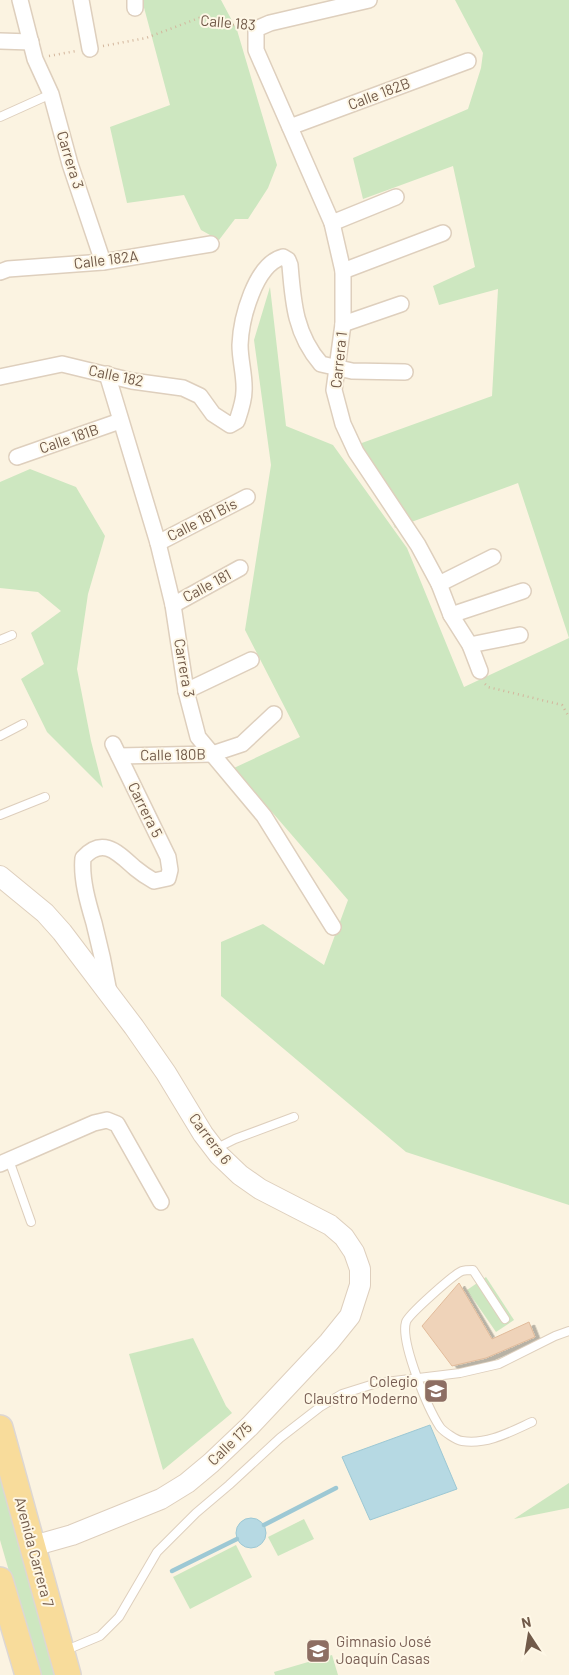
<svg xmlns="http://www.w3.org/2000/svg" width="569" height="1675" font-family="Barlow,sans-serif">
<defs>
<filter id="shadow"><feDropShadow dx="5.5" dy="3" stdDeviation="0" flood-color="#0004"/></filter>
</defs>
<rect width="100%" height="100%" fill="#fbf3e1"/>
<g fill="#cde7c0">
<polygon points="142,0 221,0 237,30 277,165 268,188 248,219 235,219 219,240 201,230 184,195 127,203 110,127 170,105"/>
<polygon points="455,0 569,0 569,1205 406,1152 221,996 221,942 263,924 324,965 348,900 234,768 300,737 245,630 271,465 254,340 270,287 286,426 333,445 407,548 464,687 569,638 518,483 395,528 359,444 492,396 498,289 439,305 433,286 475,267 453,166 363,199 353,158 468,109 481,68 483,53"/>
<polygon points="30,469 76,487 105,536 88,594 77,669 91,741 103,788 47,732 21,679 44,664 31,633 61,611 38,592 0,588 0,482"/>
<polygon points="486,1277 514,1320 496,1332 467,1290"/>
<polygon points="193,1338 226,1406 232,1413 163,1470 129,1354"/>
<polygon points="0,1475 55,1675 39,1675 0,1540"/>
<polygon points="569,1483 569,1508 514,1519"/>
<polygon points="304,1519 314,1539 278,1556 268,1537"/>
<polygon points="236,1545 252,1577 190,1609 173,1577"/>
<polygon points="332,1655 338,1675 275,1675 274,1672"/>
</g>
<g fill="#b6d9e3" stroke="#9dc8d4">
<polygon points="430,1425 457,1489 370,1520 342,1457"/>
<circle cx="251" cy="1533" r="15"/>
</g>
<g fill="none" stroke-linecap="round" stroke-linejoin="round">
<g stroke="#9dc8d4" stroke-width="4.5">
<polyline points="264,1525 336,1488"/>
<polyline points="172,1571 237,1539"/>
</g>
</g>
<polygon fill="#efd3b9" stroke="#e1bb9b" filter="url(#shadow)" points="459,1283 492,1339 529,1322 535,1337 486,1358 452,1366 422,1326"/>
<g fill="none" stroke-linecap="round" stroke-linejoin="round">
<defs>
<g id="service">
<polyline points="0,117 51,94"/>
<polyline points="0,640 12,635"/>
<polyline points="0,736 23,724"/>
<polyline points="0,815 45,797"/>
<polyline points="215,1149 235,1139 294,1117"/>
<polyline points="9,1160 31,1222"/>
<path d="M505,1319L473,1270C470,1270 465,1270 462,1271C454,1274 408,1315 406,1322C400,1342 428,1409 440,1427C444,1432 456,1440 462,1441C487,1445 510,1432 532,1422"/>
<polyline points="64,1651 100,1636 119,1617 157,1552 196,1513 229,1485 280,1438 320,1407 342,1394 377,1383 460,1373 499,1364 555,1336 569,1331"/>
</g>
<g id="minor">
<polyline points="20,0 35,59 51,94 70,164 103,262"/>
<polyline points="81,0 90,49"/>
<polyline points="135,0 135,8"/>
<polyline points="369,0 270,23 256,29 256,50 332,223 343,271 343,324 334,390 343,424 356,452 418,545 439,584 451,615 470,645 480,671"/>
<polyline points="0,41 31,42"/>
<polyline points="290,127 468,61"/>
<polyline points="332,223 396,197"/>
<polyline points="343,271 443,233"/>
<polyline points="0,272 8,269 103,262 211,244"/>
<polyline points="343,324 401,304"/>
<polyline points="107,374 158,543 173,605 186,691 198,737 264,816 333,927"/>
<path d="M0,377L62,364L132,381L183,388L200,396L213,414L230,425L237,421C240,412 244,401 244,391C245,376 240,361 240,345C241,319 255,264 283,257L288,260L290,265C293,302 295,334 321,364L352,371L405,372"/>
<polyline points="17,457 120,421"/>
<polyline points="158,543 247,497"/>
<polyline points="439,584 493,557"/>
<polyline points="173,605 240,568"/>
<polyline points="451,615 523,591"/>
<polyline points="470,645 520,635"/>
<polyline points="186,691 251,660"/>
<polyline points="119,756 212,754 242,744 274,714"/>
<path d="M109,992C105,969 100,946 94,923C88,903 81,879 83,858C103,836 118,853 135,868C141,873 147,877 154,881L168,878L170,870L168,857L113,744"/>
<polyline points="0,1164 94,1123 107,1120 117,1124 161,1202"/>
</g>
<polyline id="tertiary" points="0,876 45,913 62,932 134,1027 166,1073 203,1134 219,1155 240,1175 260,1189 330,1225 344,1237 354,1252 360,1269 360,1285 350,1316 329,1342 250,1426 211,1463 187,1483 161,1499 72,1535 33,1546"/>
<g id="primary">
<polyline points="0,1428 68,1675"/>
<polyline points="0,1580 28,1675"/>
</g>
</defs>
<use href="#service" stroke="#decfbd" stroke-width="10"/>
<use href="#minor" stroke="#decfbd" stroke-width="18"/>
<use href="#tertiary" stroke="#decfbd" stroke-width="22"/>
<use href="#primary" stroke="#ddd7d3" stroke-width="28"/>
<g stroke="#d3b69d" stroke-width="2.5" stroke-dasharray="1 4" stroke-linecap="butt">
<polyline points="103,46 146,38 199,18 242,27"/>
<polyline points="49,56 76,51"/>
<polyline points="485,684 488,687 562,705 569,717"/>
</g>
<use href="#service" stroke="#fff" stroke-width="8"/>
<use href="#minor" stroke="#fff" stroke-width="15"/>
<use href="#tertiary" stroke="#fff" stroke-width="20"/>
<use href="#primary" stroke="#f8dc9b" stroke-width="25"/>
</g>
<defs>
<symbol id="school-square" viewBox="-11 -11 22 22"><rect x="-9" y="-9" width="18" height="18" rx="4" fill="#8d6e63" stroke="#fef7e6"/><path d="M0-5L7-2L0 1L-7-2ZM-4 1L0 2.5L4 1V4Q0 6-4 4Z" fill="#fff"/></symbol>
</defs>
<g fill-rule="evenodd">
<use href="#school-square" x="422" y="1377" width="28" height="28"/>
<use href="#school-square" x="304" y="1637" width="28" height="28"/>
</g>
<g text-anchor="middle" stroke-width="4" stroke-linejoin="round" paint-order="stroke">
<g font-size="15" fill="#715a49" stroke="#fef7e6">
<text transform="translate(228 23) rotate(5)" y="5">Calle 183</text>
<text transform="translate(379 94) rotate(-21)" y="5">Calle 182B</text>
<text transform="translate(70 160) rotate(73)" y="5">Carrera 3</text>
<text transform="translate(106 260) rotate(-7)" y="5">Calle 182A</text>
<text transform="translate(339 360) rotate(-84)" y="5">Carrera 1</text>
<text transform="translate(116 376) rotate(12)" y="5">Calle 182</text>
<text transform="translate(69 439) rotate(-19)" y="5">Calle 181B</text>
<text transform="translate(202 520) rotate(-27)" y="5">Calle 181 Bis</text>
<text transform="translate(207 586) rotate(-28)" y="5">Calle 181</text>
<text transform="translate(184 668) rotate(80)" y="5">Carrera 3</text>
<text transform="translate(173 755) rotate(-1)" y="5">Calle 180B</text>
<text transform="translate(145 810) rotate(64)" y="5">Carrera 5</text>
<text transform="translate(210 1139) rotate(53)" y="5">Carrera 6</text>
<text transform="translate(230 1444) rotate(-44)" y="5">Calle 175</text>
<text transform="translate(34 1552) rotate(75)" y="5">Avenida Carrera 7</text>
</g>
<g font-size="15" fill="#785e54" stroke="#fef7e6" text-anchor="end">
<text x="418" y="1387">Colegio<tspan x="418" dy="17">Claustro Moderno</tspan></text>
<text x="336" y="1647" text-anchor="start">Gimnasio José<tspan x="336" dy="17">Joaquín Casas</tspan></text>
</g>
</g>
<g transform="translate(529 1635) rotate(348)" stroke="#fef7e6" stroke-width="4" paint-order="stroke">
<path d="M0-4L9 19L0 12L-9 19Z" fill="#715a49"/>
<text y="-8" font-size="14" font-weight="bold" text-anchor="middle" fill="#715a49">N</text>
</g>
</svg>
